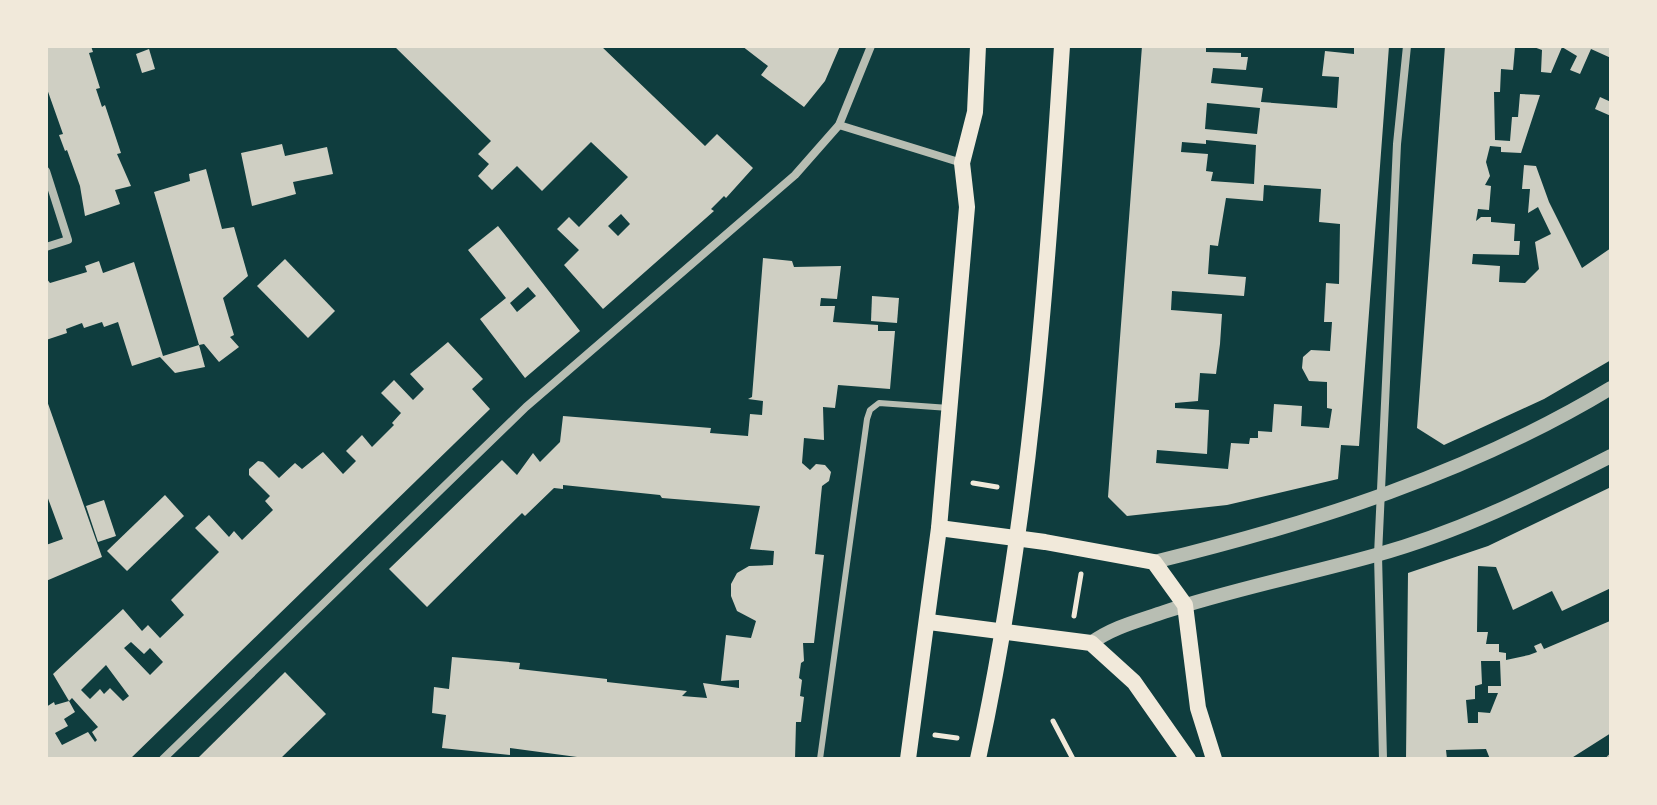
<svg xmlns="http://www.w3.org/2000/svg" width="1657" height="805" font-family="'Zilla Slab',serif">
<rect width="100%" height="100%" fill="#0f3d3e"/>
<g fill="#cfcfc3" fill-rule="evenodd">
<polygon points="46,46 91,46 93,52 89,53 100,88 96,89 102,107 105,105 121,153 117,154 131,186 115,190 120,204 85,216 80,186 67,150 65,151 59,135 63,134 46,86"/>
<path d="M394,46H601L705,146L717,134L753,168L726,198L724,196L711,209L714,211L603,309L564,265L579,250L557,229L569,217L579,227L628,177L591,142L542,191L517,166L492,190L478,176L489,164L478,154L491,141ZM621,214L630,224L618,236L608,226Z"/>
<polygon points="742,46 840,46 825,81 804,107 761,75 768,66"/>
<path d="M1142,46H1206V52L1241,53V57H1248L1246,70L1213,68L1211,83L1263,88L1261,102L1337,108L1339,77L1322,76L1325,51L1354,54V46H1389L1359,446L1341,445L1338,479L1227,505L1127,516L1108,497ZM1207,103L1260,108L1257,134L1205,129ZM1206,140L1256,145L1254,184L1211,181L1213,172L1206,171L1208,154L1181,152L1182,142L1206,144ZM1264,185L1321,189L1319,222L1340,224L1339,284L1326,283L1324,322H1332L1330,351L1311,350L1303,357L1302,368L1309,381L1327,382V408L1332,409L1329,428L1301,426L1302,406L1274,404L1272,432L1258,431V438H1250L1249,444L1231,443L1228,469L1156,463L1157,450L1207,454L1209,410L1175,408V403L1198,401L1200,373L1216,374L1220,344L1222,314L1171,310L1172,291L1244,296L1246,277L1208,274L1210,245L1218,246L1226,198L1263,201Z"/>
<polygon points="1445,46 1515,47 1513,70 1501,69 1500,92 1494,92 1495,140 1510,141 1512,117 1518,117 1520,94 1540,95 1521,153 1501,152 1501,147 1490,146 1486,162 1490,176 1485,185 1491,186 1489,210 1478,209 1476,221 1481,217 1491,217 1491,222 1515,224 1514,241 1520,241 1519,255 1473,254 1472,264 1500,266 1499,282 1525,283 1539,269 1535,242 1551,234 1538,207 1528,213 1530,189 1522,189 1524,165 1536,166 1549,202 1582,268 1611,248 1611,360 1544,399 1444,445 1417,428"/>
<polygon points="1531,46 1611,46 1611,58 1591,49 1580,74 1570,70 1577,56 1562,47 1551,73 1541,72 1542,50"/>
<polygon points="149,49 155,69 142,73 136,54"/>
<polygon points="1600,97 1611,102 1611,116 1595,109"/>
<polygon points="282,144 285,156 327,147 333,174 293,182 296,194 252,206 241,153"/>
<polygon points="206,169 222,229 234,227 248,276 223,298 234,335 230,337 239,347 219,362 204,344 199,345 205,367 175,373 160,357 132,366 118,322 104,327 102,322 84,328 82,323 66,329 67,333 46,340 46,278 50,283 87,272 85,266 99,261 103,273 134,262 163,356 199,345 154,192 190,181 189,174"/>
<path d="M498,226L580,331L525,378L480,319L506,298L468,250ZM528,287L536,296L517,312L510,303Z"/>
<polygon points="763,258 792,261 794,267 841,266 837,299 821,298 820,306 835,306 833,322 878,325 878,331 895,331 890,389 838,385 835,408 823,407 824,440 804,438 802,463 810,470 816,464 825,465 831,472 829,481 822,486 815,554 824,555 814,643 803,643 804,661 801,663 799,678 802,680 800,696 804,697 801,722 796,722 795,759 592,759 510,748 510,755 442,748 446,715 432,713 434,687 449,689 452,657 520,663 519,669 607,679 607,682 687,691 682,696 707,698 703,683 739,688 739,680 721,681 726,635 751,638 756,621 737,611 731,596 731,584 737,573 749,566 773,565 774,551 750,549 760,506 662,498 660,495 563,485 563,489 554,488 525,516 522,513 427,607 389,569 502,460 517,475 533,453 540,462 560,442 563,416 711,428 710,433 748,436 750,414 762,415 763,401 748,399 752,397"/>
<polygon points="285,259 335,311 308,338 257,286"/>
<polygon points="872,296 899,298 897,323 871,321"/>
<path d="M448,342L483,379L472,389L490,409L130,759H46V707L54,702L55,705L69,701L75,712L64,719L68,726L55,733L62,745L88,732L95,742L97,740L92,732L98,727L72,698L69,701L53,674L123,609L142,631L148,625L160,638L184,615L171,600L219,552L195,528L209,515L229,537L234,531L242,540L273,510L265,501L270,496L249,475V469L258,461L263,462L279,478L295,463L302,469L323,452L343,474L356,461L346,451L362,435L372,447L394,425L392,423L401,413L381,393L394,380L413,400L424,389L410,374ZM131,642L144,654L150,648L163,662L150,675L124,648ZM106,665L129,696L123,701L110,688L104,694L100,689L90,699L81,690Z"/>
<polygon points="46,398 102,557 46,581 46,545 63,539 46,493"/>
<path d="M1611,487V588L1562,611L1552,591L1513,610L1496,567L1478,566L1477,632H1488L1486,644H1499V652L1506,653V660L1529,655L1537,652L1534,646L1541,643L1544,649L1610,621L1611,733L1570,759H1490L1486,749L1446,750L1447,759H1406L1408,573L1488,546ZM1481,661H1500L1501,686H1488V693H1498L1490,713L1478,712V723H1468L1466,700L1475,699V686L1482,684Z"/>
<polygon points="165,495 184,516 127,571 107,551"/>
<polygon points="104,500 116,536 98,542 86,506"/>
<polygon points="285,672 326,714 280,759 197,759"/>
</g>
<g fill="none" stroke-linecap="round" stroke-linejoin="round">
<g stroke="#f1e9da" stroke-width="5">
<polyline points="973,483 997,487"/>
<polyline points="1074,616 1081,574"/>
<polyline points="1053,721 1073,759"/>
<polyline points="935,735 957,738"/>
</g>
<polyline stroke="#b8beb3" stroke-width="6" points="820,759 867,419 870,410 879,403 949,408"/>
<g stroke="#b8beb3" stroke-width="8">
<polyline points="839,125 962,163"/>
<polyline points="46,171 68,240 46,247"/>
<polyline points="163,759 526,407 795,175 839,125 871,46"/>
<polyline points="1383,759 1378,555 1397,144 1407,46"/>
<polyline points="1610,759 1611,758"/>
</g>
<g stroke="#b8beb3" stroke-width="14">
<path d="M1154,562C1314,523 1470,473 1611,388"/>
<path d="M1091,643C1113,627 1138,621 1164,612C1233,589 1305,575 1376,555C1459,532 1534,495 1611,456"/>
</g>
<g stroke="#f1e9da" stroke-width="16">
<polyline points="939,528 1045,542 1154,562 1185,605 1198,708 1214,759"/>
<polyline points="929,622 1091,643 1134,682 1188,759"/>
<polyline points="908,759 939,528 967,207 962,163 975,112 978,46"/>
<path d="M978,759C1029,525 1047,284 1062,46"/>
</g>
</g>
<rect width="1657" height="805" fill="none" stroke="#f1e9da" stroke-width="96"/>
</svg>
